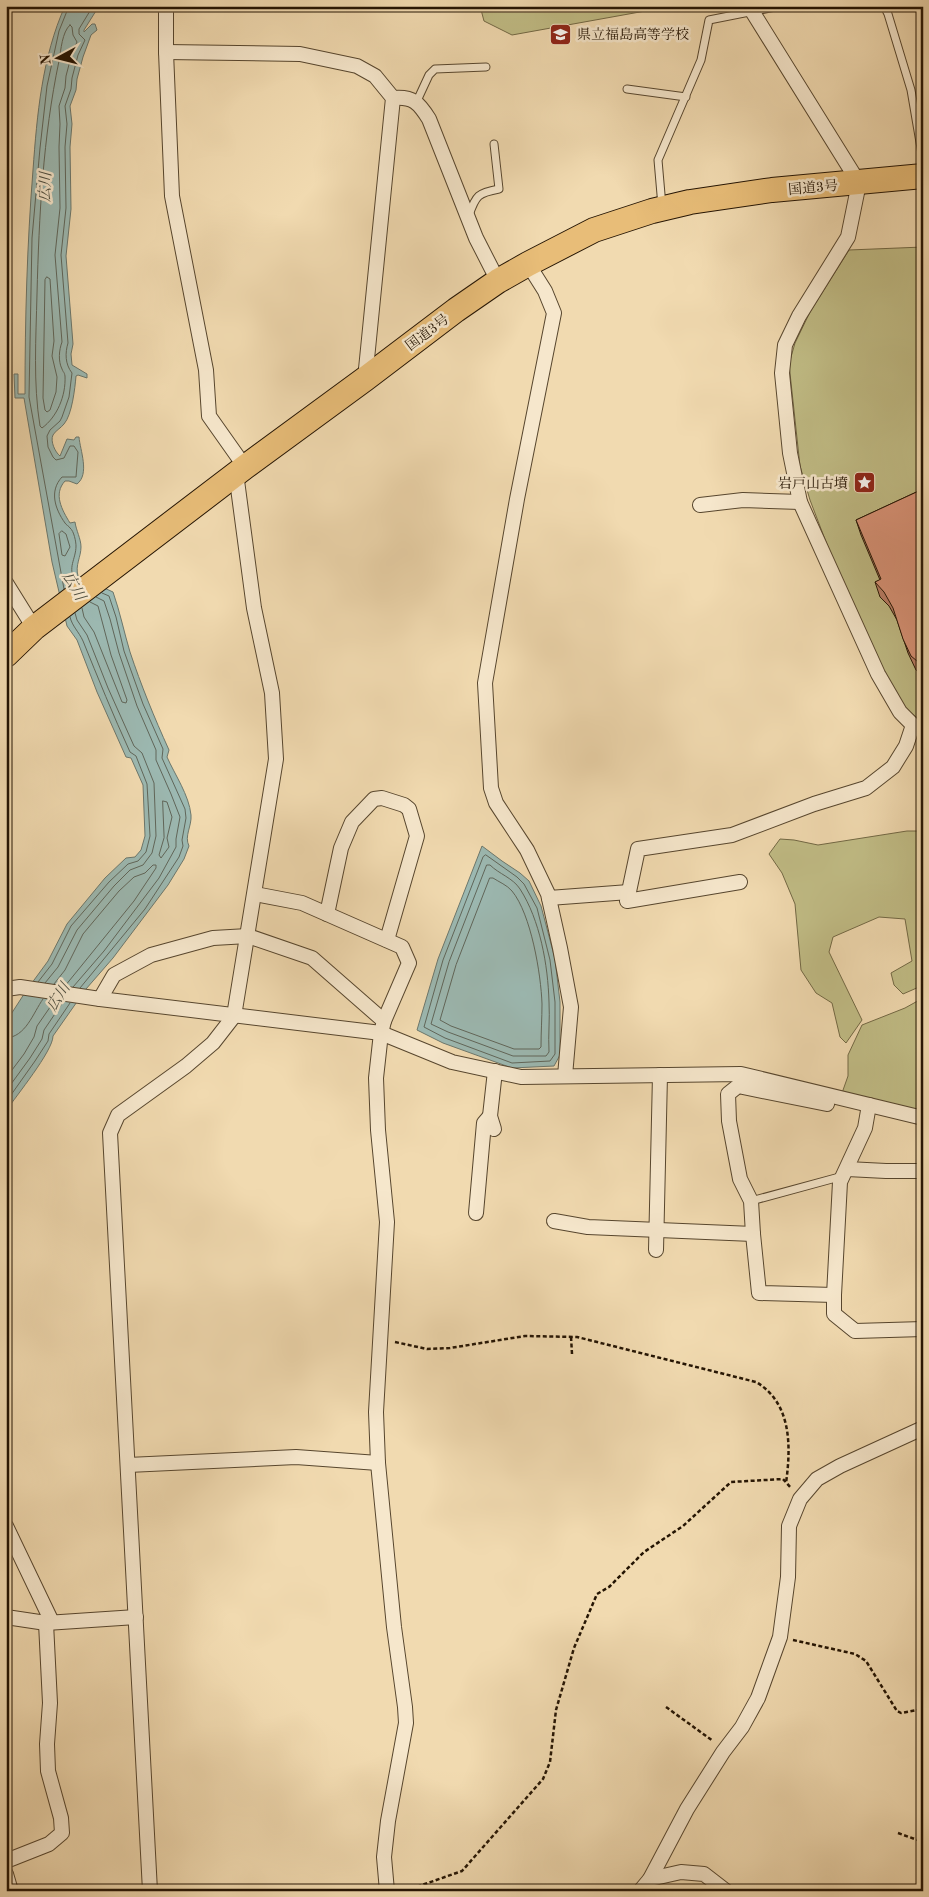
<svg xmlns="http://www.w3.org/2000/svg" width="929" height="1897" font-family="'Old Standard TT','Noto Serif JP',serif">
<rect width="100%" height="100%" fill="#f1dab0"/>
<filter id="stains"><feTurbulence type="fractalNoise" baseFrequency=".004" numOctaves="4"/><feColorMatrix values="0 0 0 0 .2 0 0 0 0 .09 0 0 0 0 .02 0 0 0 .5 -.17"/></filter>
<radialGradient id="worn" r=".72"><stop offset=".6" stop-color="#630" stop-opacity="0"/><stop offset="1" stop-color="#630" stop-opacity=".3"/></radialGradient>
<g fill="#c1bd86" stroke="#726844">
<polygon points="480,6 673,6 512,35 484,21"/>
<polygon points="923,247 923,720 919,719 906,710 875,656 839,576 810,500 800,466 789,364 795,343 810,312 849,250"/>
<polygon points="907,831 923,831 923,993 919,987 903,994 894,985 891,973 912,961 905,919 879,917 833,937 829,952 862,1020 846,1043 840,1037 832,1003 816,993 801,970 795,904 782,873 769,854 780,839 794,840 818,845"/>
<polygon points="923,998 923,1111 842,1093 848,1076 848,1055 862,1025 905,1008"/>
</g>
<g fill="#9cb9b2" stroke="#6c776c">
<path d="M65,6H99L84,30V32L92,24H95L97,30L91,35L83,57L77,79L76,90L70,106L72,124L70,147L71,209L66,256L73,344L71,354L72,365L87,374V378L78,375L76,376C75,388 72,415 64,424C61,428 55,431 53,435C50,441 55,452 60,456L67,439L74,440L76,437H79C80,450 90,474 77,484L69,481H65C53,494 62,510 70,523L75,522C76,530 81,539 81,547C81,557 75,565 78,576L113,592C120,612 124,632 130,652C141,685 154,717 169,750L167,757C175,775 189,795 191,815C192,826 184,836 189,846L184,859L168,885L113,958L86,989L53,1036C53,1051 16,1096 6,1111V1022L26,991L48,961L67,924L105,878L126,858L135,857L141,850L145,836L143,785L131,758L126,757L97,692L77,640L67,626L52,562L24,398H15L14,374H18V394H25C25,319 27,245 33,170C37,115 42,57 65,6Z"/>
<polygon points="482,846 502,861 520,873 529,881 541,906 555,959 560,1002 560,1055 554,1066 512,1068 443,1043 417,1030 438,959"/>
</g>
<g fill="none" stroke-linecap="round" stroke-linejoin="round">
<g stroke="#60665a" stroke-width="1">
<path d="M70,25L72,27L73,35L77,42L72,53L66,76L65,88L59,106L60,124L59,147L60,208L55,255L62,342C59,350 58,361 62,369C64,374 64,371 65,376C66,396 57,417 42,428L40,426C33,383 36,338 37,294C39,216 43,137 59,61C61,50 62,32 70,25Z"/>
<polygon points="47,277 50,279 54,341 52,356 57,377 56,392 50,410 47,412 45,410 43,398 45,280"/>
<polygon points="62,531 66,534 70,547 65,556 62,555 59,534"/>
<path d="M75,580C67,568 76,559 76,546C76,542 74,531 70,528C69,526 66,525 65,523C55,509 49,491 62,477H76L78,452L74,446H70L64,458L56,460L53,457L48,447L47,436L50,430L60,421L62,417L69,397L72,373C65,364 65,353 68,343L61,255L66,208L65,147L67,124L65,106L71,89L72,78L78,55L85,40L79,34V29L93,6"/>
<polyline points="64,589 29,397 32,238 40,148 47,86 59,31 69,6"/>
<polyline points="82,608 84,617 94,632 122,702 126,703 127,700 111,655 98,606 90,602"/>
<polygon points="163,801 167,802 172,817 167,838 169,847 161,858 159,855 164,838"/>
<polygon points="486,855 517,877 524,884 537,908 550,960 555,1002 555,1054 550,1061 512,1063 445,1038 424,1027 443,960 483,857"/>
<path d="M487,865H490C499,874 513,878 520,889C540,920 548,965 549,1002C550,1019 548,1035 549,1052L546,1056H513L448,1032L431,1024L449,962Z"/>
<path d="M490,878H493C499,882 507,885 512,891C531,914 541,974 542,1004C542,1018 541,1032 541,1047L539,1049H514L451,1026L440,1020L456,965Z"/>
<path d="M38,982L52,964L71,926L109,882L128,864L138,861L146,852L150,836L147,784L136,756L130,752C113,715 98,678 83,641C79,632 72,626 70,617"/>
<polyline points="45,983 58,967 77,930 114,886 130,870 143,865 152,853 156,836 154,783 142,753 134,746 108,688 87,635 77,620 75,613"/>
<polyline points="54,984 65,970 83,934 119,891 134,877 145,873 153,865 156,865 156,868 134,901 65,986"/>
<polyline points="73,987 104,951 159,878 176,847 176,839 180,817 171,794 156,760 156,750 137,706 119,653 110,619 104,601 96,597"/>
<polyline points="80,988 145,909 179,857 183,846 182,840 186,818 185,809 162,758 163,749 143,704 124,651 116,617 109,596 102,593"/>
<path d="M6,1038C26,1037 33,1013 43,999"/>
<polyline points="6,1078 24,1054 34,1037 37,1026 55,1000"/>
<polyline points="6,1091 30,1058 42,1039 44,1030 63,1002"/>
<polyline points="6,1102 35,1061 48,1041 49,1034 70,1003"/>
</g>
<defs>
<g id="service">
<polyline points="884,6 888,14 911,90 923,160"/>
<polyline points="627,89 686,97"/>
<polyline points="416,103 429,75 435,69 486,67"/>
<polyline points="662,206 658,160 701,60 709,20 780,6"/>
<path d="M469,215C476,195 478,193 499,189L494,144"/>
<polyline points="751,1201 843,1176"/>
</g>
<g id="minor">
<polyline points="166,6 166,52 172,196 206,370 209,416 245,467"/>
<polyline points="752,6 752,11 859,183 848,237 799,316 785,345 782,373 790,453 800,502 878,674 900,712 913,725 923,727"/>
<polyline points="166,52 300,54 357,66 375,76 393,98 365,379"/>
<path d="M393,98C413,96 419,103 429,119L476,238L498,281"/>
<polyline points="528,264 545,291 554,313 517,499 485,683 491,788 496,803 527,850 548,894 560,948 571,1007 565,1076"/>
<polyline points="700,505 743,500 800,502"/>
<polyline points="6,583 34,628"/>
<polyline points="740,882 627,901 638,849 732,835 814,804 866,788 893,767 906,746 913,725"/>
<polyline points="255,894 302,903 402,947 409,963 384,1021 381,1033 376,1078 378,1130 387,1222 376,1412 378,1463 394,1627 405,1707 406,1723 388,1821 384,1857 387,1891"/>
<polyline points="549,898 629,892"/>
<polyline points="327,914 341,848 352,822 374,799 382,798 404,805 409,809 417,836 387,940"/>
<polyline points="6,989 20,987 100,999 381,1033 452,1062 521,1077 741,1074 923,1118"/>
<polyline points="100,999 114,975 151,955 213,938 248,936 312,958 384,1021"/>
<polyline points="827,1104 738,1086 728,1094 729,1121 740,1179 751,1201 753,1234 759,1293 834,1295"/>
<polyline points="869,1105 865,1128 840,1182 834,1295 834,1314 855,1331 923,1329"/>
<polyline points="494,1129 490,1116 495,1071"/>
<polyline points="847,1169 886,1171 923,1171"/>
<polyline points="476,1213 484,1123 490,1116"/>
<polyline points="554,1221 588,1227 753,1234"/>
<polyline points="656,1250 660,1075"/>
<polyline points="128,1465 296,1457 378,1463"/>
<polyline points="6,1526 52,1622"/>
<polyline points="6,1617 46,1623 136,1617"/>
<polyline points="6,1861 49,1844 62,1833 61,1818 48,1771 47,1744 50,1703 46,1623"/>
<polyline points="6,1874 11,1891"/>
<polyline points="650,1879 681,1872 704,1874 726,1891"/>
<polyline points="150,1891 110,1133 118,1115 186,1066 213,1043 234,1016 276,759 272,693 254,608 236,473"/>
<polyline points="640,1891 650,1879 687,1809 723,1752 742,1727 758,1698 780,1637 788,1577 789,1526 800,1499 817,1479 840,1466 923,1428"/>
</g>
<polyline id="trunk" points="6,655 34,628 245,467 365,379 456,310 498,281 528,264 594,230 652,211 690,202 772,190 923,176"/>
</defs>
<use href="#service" stroke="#57462e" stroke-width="9"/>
<use href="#minor" stroke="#57462e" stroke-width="16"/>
<use href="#trunk" stroke="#241403" stroke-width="26"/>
<g stroke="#241403" stroke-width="2.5" stroke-dasharray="4 2.5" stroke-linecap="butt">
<polyline points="571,1337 572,1354"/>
<path d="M395,1342L427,1349L450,1348L525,1336L577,1337L756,1382C792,1403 791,1447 786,1483"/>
<polyline points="793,1640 855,1654 866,1661 897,1711 901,1713 923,1709"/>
<polyline points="666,1707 713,1741"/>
<polyline points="898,1833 923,1842"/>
<polyline points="405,1891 462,1871 543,1779 550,1762 556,1710 574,1648 597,1594 609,1587 644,1552 683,1526 731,1482 783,1479 791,1488"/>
</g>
<use href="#service" stroke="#f6e7cc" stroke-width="7"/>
<use href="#minor" stroke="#f6e7cc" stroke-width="14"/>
<use href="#trunk" stroke="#e8bd78" stroke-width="24"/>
</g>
<polygon fill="#bb7e67" stroke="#241403" points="923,489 923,676 916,670 908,653 897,620 889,606 880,597 875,582 880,580 861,535 856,520"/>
<polygon fill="#da9378" stroke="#241403" points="923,489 923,666 911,656 903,639 893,608 884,592 875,582 881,579 856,520"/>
<defs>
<symbol id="school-square" viewBox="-11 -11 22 22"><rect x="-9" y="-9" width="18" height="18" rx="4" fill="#8f2418" stroke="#f6e7cc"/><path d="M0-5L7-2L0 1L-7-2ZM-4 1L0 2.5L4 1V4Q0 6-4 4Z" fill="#fff"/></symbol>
<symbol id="sight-square" viewBox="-11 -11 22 22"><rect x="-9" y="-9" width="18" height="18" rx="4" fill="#8f2418" stroke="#f6e7cc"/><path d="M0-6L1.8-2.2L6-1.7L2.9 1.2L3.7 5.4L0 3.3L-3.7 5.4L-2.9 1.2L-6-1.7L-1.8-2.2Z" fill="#fff"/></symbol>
</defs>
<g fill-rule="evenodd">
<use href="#school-square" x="548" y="22" width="25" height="25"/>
<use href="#sight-square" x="852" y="470" width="25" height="25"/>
</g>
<g text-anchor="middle" stroke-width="5" stroke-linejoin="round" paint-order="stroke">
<g font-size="14" fill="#241403" stroke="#f6e7cc" text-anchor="start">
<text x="577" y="39">県立福島高等学校</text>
<text x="848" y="488" text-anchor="end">岩戸山古墳</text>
</g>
<g font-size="14" fill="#241403" stroke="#f6e7cc">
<text transform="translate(813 187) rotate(-5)" y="5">国道3号</text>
<text transform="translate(427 332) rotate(-37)" y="5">国道3号</text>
</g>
<g font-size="15" font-style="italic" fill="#4e4e40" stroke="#f6e7cc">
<text transform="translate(45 187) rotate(-88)" y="5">広川</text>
<text transform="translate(74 586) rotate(60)" y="5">広川</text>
<text transform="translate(58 997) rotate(-58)" y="5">広川</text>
</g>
</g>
<rect width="929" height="1897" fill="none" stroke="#f1dab0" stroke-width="25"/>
<rect x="8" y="8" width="914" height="1882" fill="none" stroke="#241403" stroke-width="2.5"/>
<rect x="12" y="12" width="904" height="1872" fill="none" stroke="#241403"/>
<g transform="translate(58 58) rotate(263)" stroke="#f6e7cc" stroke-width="4" paint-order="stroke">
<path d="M0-4L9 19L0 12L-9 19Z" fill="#241403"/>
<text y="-8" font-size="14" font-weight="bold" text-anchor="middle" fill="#241403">N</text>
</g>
<rect width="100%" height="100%" filter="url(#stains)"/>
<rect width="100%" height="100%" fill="url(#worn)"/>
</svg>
